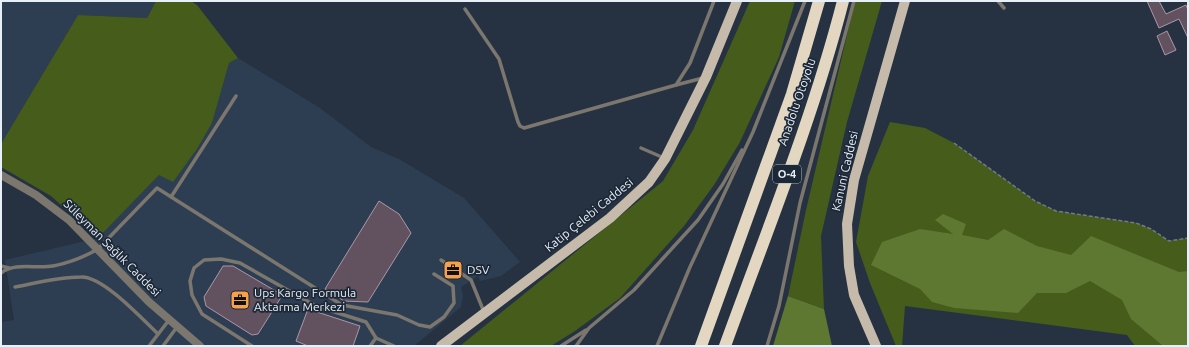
<svg xmlns="http://www.w3.org/2000/svg" width="1189" height="347" font-family="Ubuntu,sans-serif">
<rect width="100%" height="100%" fill="#263242"/>
<g fill="#2e3e52">
<polygon points="1,1 156,1 147,18 78,15 1,144"/>
<polygon points="238,58 320,108 371,147 399,159 464,198 520,262 501,276 480,281 478,276 461,287 463,296 461,307 414,346 1,346 1,322 14,320 5,260 98,238 159,175 173,181 197,149 212,123 229,63"/>
</g>
<g fill="#455c1b">
<polygon points="156,1 191,1 197,5 238,58 229,63 212,123 197,149 173,182 159,175 98,238 51,196 1,167 1,144 78,15 147,18"/>
<polygon points="750,1 795,1 779,57 740,142 714,185 684,226 620,298 575,331 551,346 460,346 663,181 693,130"/>
<polygon points="855,1 882,1 847,122 821,236 824,309 788,296 806,210"/>
<polygon points="890,122 925,128 954,143 1035,201 1056,211 1136,223 1151,229 1169,241 1188,238 1188,346 1135,346 1127,335 905,306 902,346 896,346 870,283 856,242 868,176"/>
</g>
<g fill="#5e7731">
<polygon points="943,214 966,224 962,235 988,240 1004,229 1037,246 1071,255 1091,236 1179,272 1188,271 1188,346 1163,346 1131,319 1122,300 1090,281 1066,293 1037,293 1018,313 954,308 932,302 920,289 871,265 882,242 920,229 953,234 935,220"/>
<polygon points="788,296 824,309 832,346 773,346"/>
</g>
<g fill="#62515f" stroke="#ab97a7">
<polygon points="1147,1 1159,1 1166,14 1186,5 1188,10 1188,38 1179,19 1159,28"/>
<polygon points="1167,31 1176,50 1165,55 1157,36"/>
<polygon points="379,201 399,214 411,233 368,302 344,301 325,289"/>
<polygon points="223,266 233,266 279,293 280,299 258,334 252,335 206,306 204,297"/>
<polygon points="308,309 360,326 353,346 308,346 296,341"/>
</g>
<g fill="none" stroke-linecap="round" stroke-linejoin="round">
<polyline stroke="#707a88" stroke-width="1.5" stroke-dasharray="4 2" stroke-linecap="butt" points="954,143 1035,201 1056,211 1136,223 1151,229 1169,241 1188,238"/>
<g stroke="#7c776e" stroke-width="3.5">
<polyline points="998,1 1004,8"/>
<polyline points="465,9 499,59 518,122 520,126 524,128 676,85 690,63 714,1"/>
<polyline points="676,85 703,78"/>
<polyline points="641,148 664,158"/>
<polyline points="171,197 236,96"/>
<polyline points="441,260 471,280 484,312"/>
<polyline points="1,266 9,268"/>
<path d="M1,273C15,262 36,269 53,266C69,263 84,257 98,249L157,188L342,305L397,315L419,325L430,327L444,317L454,303L453,286L434,274"/>
<path d="M15,287C36,283 59,277 81,277C103,276 142,319 158,334"/>
<polyline points="149,346 169,320"/>
<polyline points="163,346 177,327"/>
<polyline points="252,346 202,314 192,295 190,281 194,268 204,260 221,259 240,263 316,306 366,322 376,338"/>
<polyline points="370,346 376,338 394,346"/>
<polyline points="561,346 586,330"/>
<polyline points="576,346 589,328 634,290 698,220 723,184 742,150"/>
<polyline points="657,346 690,267 753,132 805,1"/>
<polyline points="767,346 779,306 800,203 854,1"/>
</g>
<polyline stroke="#7c776e" stroke-width="8" points="1,175 36,195 69,220 149,302 200,346"/>
<g stroke="#c6bbaa" stroke-width="10">
<polyline points="441,346 610,218 649,182 665,159 706,77 737,1"/>
<polyline points="876,346 854,295 849,266 847,224 854,180 905,1"/>
</g>
<g stroke="#e3d7c1" stroke-width="12">
<polyline points="701,346 792,94 819,1"/>
<path d="M725,346C766,233 813,118 843,1"/>
</g>
</g>
<defs>
<symbol id="office-square" viewBox="-11 -11 22 22"><rect x="-9" y="-9" width="18" height="18" rx="4" fill="#f7a148" stroke="#1d2837"/><path d="M-6-3h4V-5.5h4V-3h4V5H-6ZM-1-4.5V-3h2v-1.5ZM-6 0V1H6V0Z" fill="#111"/></symbol>
</defs>
<g fill-rule="evenodd">
<use href="#office-square" x="442" y="259" width="22" height="22"/>
<use href="#office-square" x="229" y="289" width="22" height="22"/>
</g>
<g text-anchor="middle" stroke-width="3.5" stroke-linejoin="round" paint-order="stroke">
<rect fill="#1d2837" stroke="#aab3bf" stroke-width="1" x="773" y="165" width="28" height="18" rx="3"/>
<g font-size="11" font-weight="bold" fill="#e7eff9">
<text x="787" y="178">O-4</text>
</g>
<g font-size="12" fill="#e7eff9" stroke="#1d2837">
<text transform="translate(797 102) rotate(-71)" y="4">Anadolu Otoyolu</text>
<text transform="translate(845 171) rotate(-77)" y="4">Kanuni Caddesi</text>
<text transform="translate(589 215) rotate(-39)" y="4">Katip Çelebi Caddesi</text>
<text transform="translate(112 248) rotate(45)" y="4">Süleyman Sağlık Caddesi</text>
</g>
<g font-size="12" fill="#e7eff9" stroke="#1d2837" text-anchor="start">
<text x="467" y="274">DSV</text>
<text x="254" y="297">Ups Kargo Formula<tspan x="254" dy="14">Aktarma Merkezi</tspan></text>
</g>
</g>
<rect width="1189" height="347" fill="none" stroke="#e7eff9" stroke-width="4"/>
</svg>
